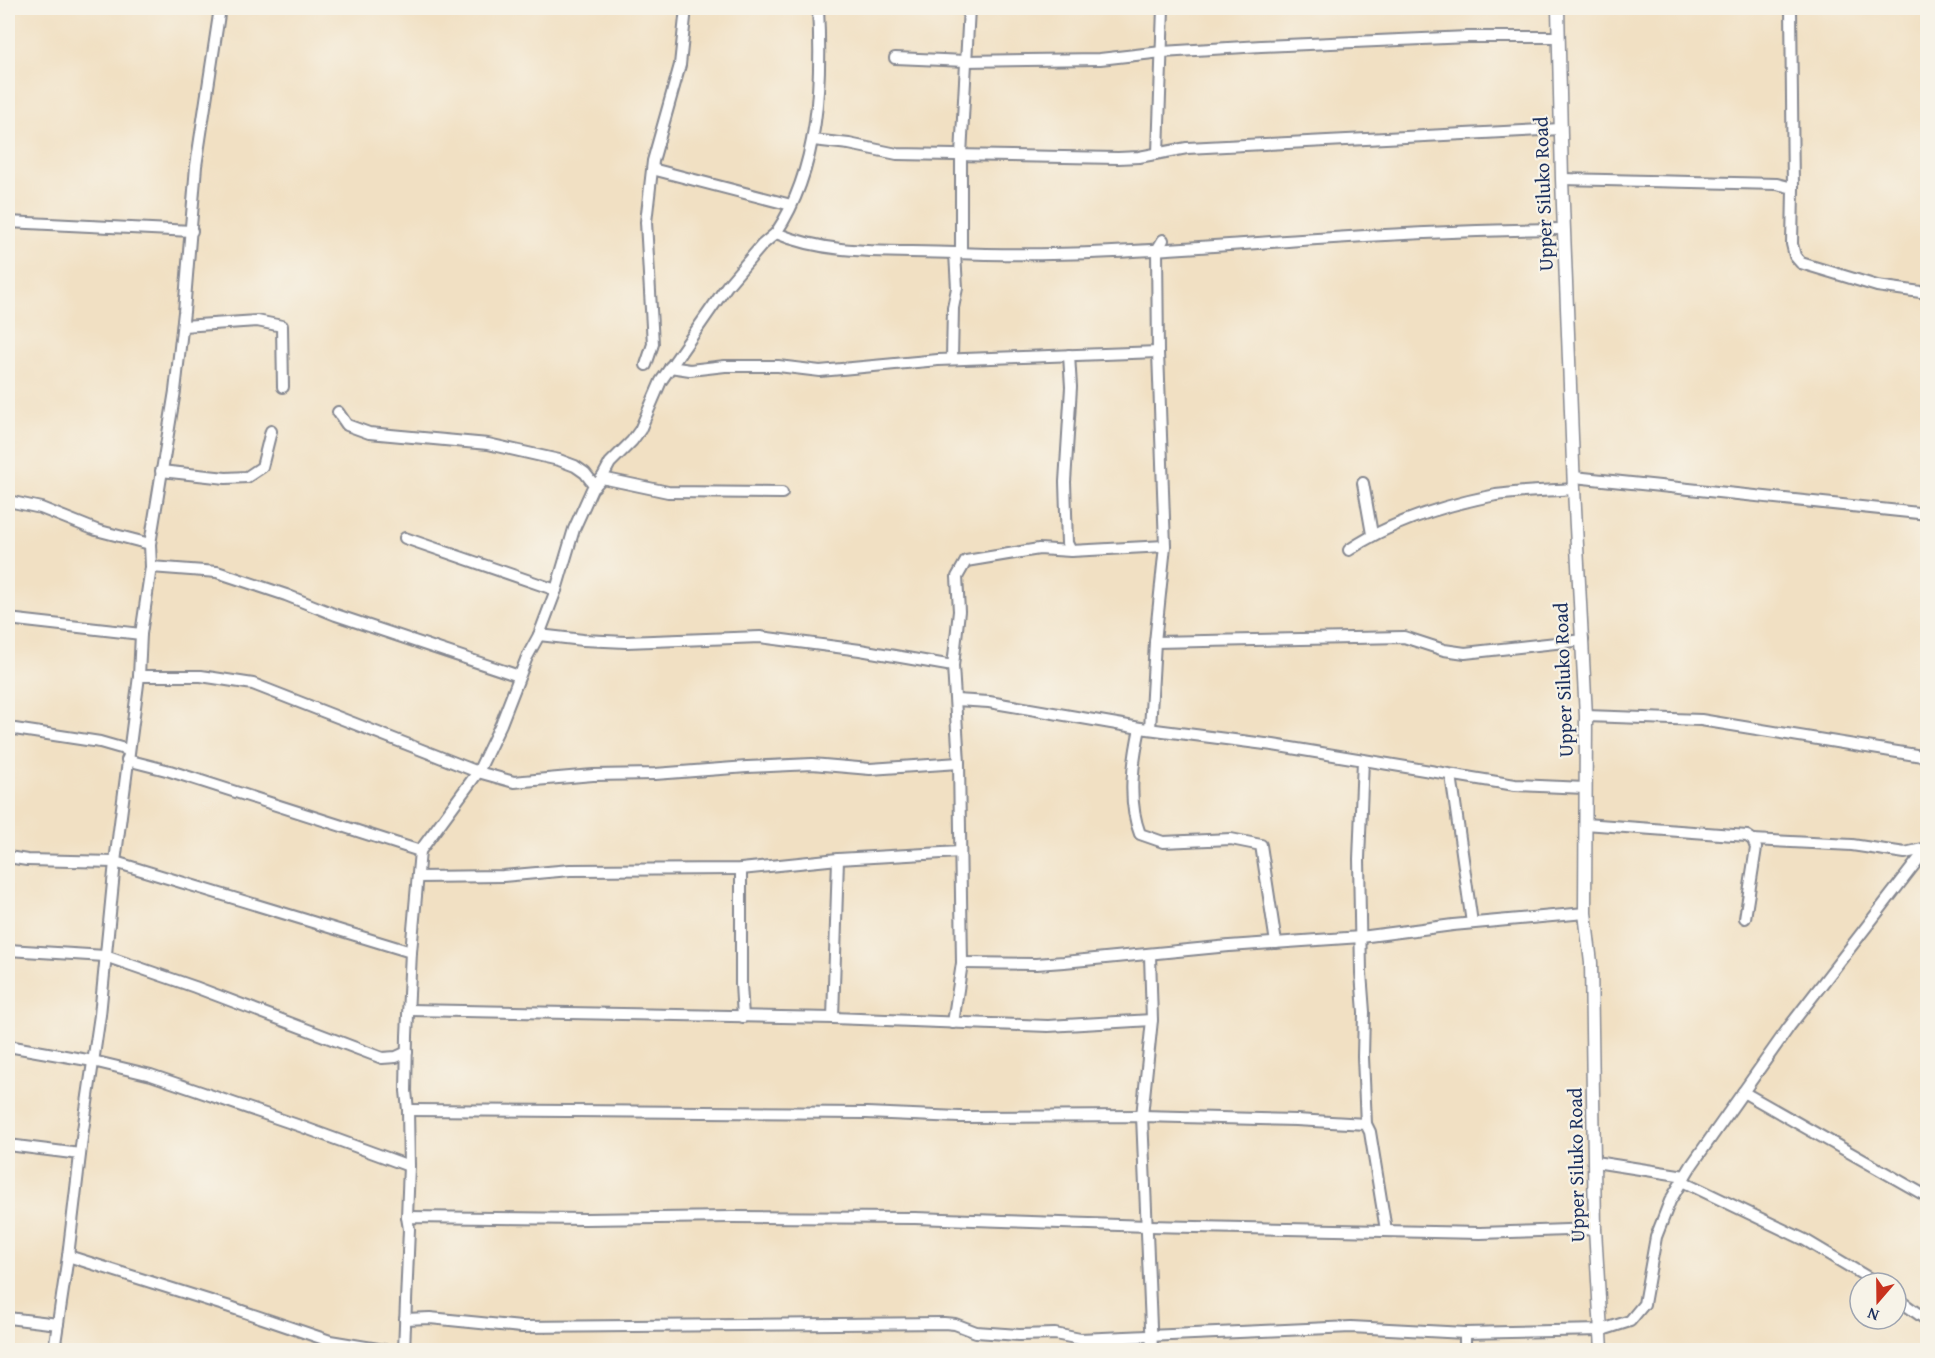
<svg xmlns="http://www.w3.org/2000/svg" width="1935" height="1358" font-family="'Gentium Book Plus',serif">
<rect width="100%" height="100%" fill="#f7f3e8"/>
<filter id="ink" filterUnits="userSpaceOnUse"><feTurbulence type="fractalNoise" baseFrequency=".0167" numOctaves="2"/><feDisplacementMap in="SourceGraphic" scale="12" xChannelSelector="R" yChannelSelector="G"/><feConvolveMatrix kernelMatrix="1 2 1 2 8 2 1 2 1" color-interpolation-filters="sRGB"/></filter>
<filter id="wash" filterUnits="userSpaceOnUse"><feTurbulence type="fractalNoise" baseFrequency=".008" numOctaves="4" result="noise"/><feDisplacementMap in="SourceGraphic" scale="24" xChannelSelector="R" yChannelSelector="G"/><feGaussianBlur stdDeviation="1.35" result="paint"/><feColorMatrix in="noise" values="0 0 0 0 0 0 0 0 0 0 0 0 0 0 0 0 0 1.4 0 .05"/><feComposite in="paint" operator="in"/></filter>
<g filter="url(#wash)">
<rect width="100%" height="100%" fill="#f1e0c3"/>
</g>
<g filter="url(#ink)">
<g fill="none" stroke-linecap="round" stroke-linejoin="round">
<defs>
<g id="minor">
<path d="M818,8C822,83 819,169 776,233C833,257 895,250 955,253C1070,258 1186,248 1301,240C1388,234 1476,230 1564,229"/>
<polyline points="1791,8 1793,188"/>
<polyline points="895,58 966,61 1100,59 1162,52 1261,46 1468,37 1557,37"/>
<polyline points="813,140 849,144 897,154 1118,158 1139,157 1187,148 1561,129"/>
<polyline points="1158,153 1163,8"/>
<polyline points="656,170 791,205"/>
<polyline points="1562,179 1777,184 1793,188 1792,244 1795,256 1801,263 1877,286 1928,293"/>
<polyline points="8,222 192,231"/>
<polyline points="961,253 961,155 969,8"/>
<polyline points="183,326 257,321 282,326 283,387"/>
<polyline points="1069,355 1071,387 1065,482 1067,543 1071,551"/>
<polyline points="952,359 953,308 957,288 955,253"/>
<polyline points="646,365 653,344 646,222 653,161 680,65 686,8"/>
<polyline points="670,367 690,370 725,366 778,366 820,371 938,360 1158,352"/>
<polyline points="338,412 347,425 369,433 488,444 559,460 575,466 585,473 595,486"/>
<polyline points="161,471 226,478 247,477 262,467 271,431"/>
<polyline points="1574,477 1928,514"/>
<polyline points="602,478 668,492 782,493"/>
<polyline points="1363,483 1372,534"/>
<polyline points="8,501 41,508 96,530 150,544"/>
<polyline points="405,538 556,590"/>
<path d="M1349,550C1392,521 1445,505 1496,495C1521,491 1548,491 1574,489"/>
<polyline points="151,567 217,572 286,595 336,615 519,676"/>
<polyline points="8,619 141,634"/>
<polyline points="539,635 583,640 626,642 760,637 860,650 953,666"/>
<polyline points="1155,642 1404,637 1444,650 1465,653 1583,640"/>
<polyline points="139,676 201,676 253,684 478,772 514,782 524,781 593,775 655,774 747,767 812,764 870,769 959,763"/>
<polyline points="956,700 989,702 1140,728 1273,745 1515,785 1585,788"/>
<polyline points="1586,716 1701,720 1928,757"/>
<polyline points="8,728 100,742 128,750"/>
<path d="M1140,728C1133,761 1127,801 1140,834L1163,842L1231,839L1261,845L1276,943"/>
<polyline points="1150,729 1155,642 1165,546 1158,352 1157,250 1163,240"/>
<polyline points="127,760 170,771 420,851"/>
<polyline points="1363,760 1359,859 1361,973 1364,1012 1363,1057 1366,1124"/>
<polyline points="1451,775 1472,923"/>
<polyline points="1585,824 1747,836 1753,840 1756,848 1745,918"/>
<polyline points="1753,840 1852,845 1905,853 1927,848"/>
<polyline points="8,857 27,860 115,862 411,952"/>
<polyline points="741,869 741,984 743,1017"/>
<polyline points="418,877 503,876 570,870 741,869 838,859 960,852"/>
<polyline points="8,950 105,956 195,987 382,1058 396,1057 407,1052"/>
<polyline points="1150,955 1152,1020 1142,1116 1152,1350"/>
<polyline points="962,963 1036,964 1064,962 1229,946 1361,937 1453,925 1585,913"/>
<polyline points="409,1010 833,1018 1048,1026 1152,1020"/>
<polyline points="833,1018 838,859"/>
<polyline points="953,1023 962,963 959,763 953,666 959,611 957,577 966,561 1039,549 1071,551 1165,546"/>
<polyline points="8,1046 93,1061 151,1075 300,1126 409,1166"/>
<polyline points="1743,1092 1928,1197"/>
<polyline points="408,1110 866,1113 959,1117 1142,1116 1296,1120 1366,1124 1370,1132 1386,1230"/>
<polyline points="8,1145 80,1154"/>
<polyline points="1595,1162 1685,1176"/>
<polyline points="1682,1181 1805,1240 1877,1283"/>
<polyline points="407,1217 409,1166 408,1110 406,1091 407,1036 411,952 420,851 478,772 501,724 527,657 539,635 556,590 574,529 592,489 602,478 610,463 632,441 640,430 661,381 727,286 762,245 776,233"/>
<polyline points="68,1256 230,1307 330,1341 384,1350"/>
<polyline points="1896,1298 1928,1321"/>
<polyline points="8,1318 58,1324"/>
<polyline points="405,1319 430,1318 521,1327 944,1323 955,1324 976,1332 1019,1335 1055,1334 1080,1339 1351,1327 1465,1333 1602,1330 1630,1321 1644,1304 1656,1237 1670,1201 1691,1166 1789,1027 1928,847"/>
<polyline points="1465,1333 1465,1350"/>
<polyline points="54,1350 68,1256 83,1130 100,1015 115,862 139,676 141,634 151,567 150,544 175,391 184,312 196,166 220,8"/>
<polyline points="404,1350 409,1229 407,1217 585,1219 732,1217 915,1218 1148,1226 1480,1233 1595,1229"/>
</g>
<polyline id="major" points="1558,8 1562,179 1574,489 1586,716 1585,913 1591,963 1595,1229 1602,1350"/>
</defs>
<use href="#minor" stroke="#868890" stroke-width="14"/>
<use href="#major" stroke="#868890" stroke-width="15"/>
<use href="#minor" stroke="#fff" stroke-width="10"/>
<use href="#major" stroke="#fff" stroke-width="12"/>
</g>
</g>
<g text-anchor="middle" stroke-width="4.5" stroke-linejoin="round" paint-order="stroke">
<g font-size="20" fill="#1b2f5e" stroke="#f7f3e8">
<text transform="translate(1543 194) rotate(-92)" y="7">Upper Siluko Road</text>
<text transform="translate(1563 680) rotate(-92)" y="7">Upper Siluko Road</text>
<text transform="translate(1576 1165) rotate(-91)" y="7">Upper Siluko Road</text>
</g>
</g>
<rect width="1935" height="1358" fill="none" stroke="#f7f3e8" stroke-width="30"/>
<g transform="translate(1878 1301) rotate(200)"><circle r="28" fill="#f7f3e8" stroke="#9fa5b1" stroke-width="1.5"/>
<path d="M0-4.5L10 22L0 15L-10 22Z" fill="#c8321e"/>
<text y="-9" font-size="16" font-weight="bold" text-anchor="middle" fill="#1b2f5e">N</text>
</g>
</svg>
